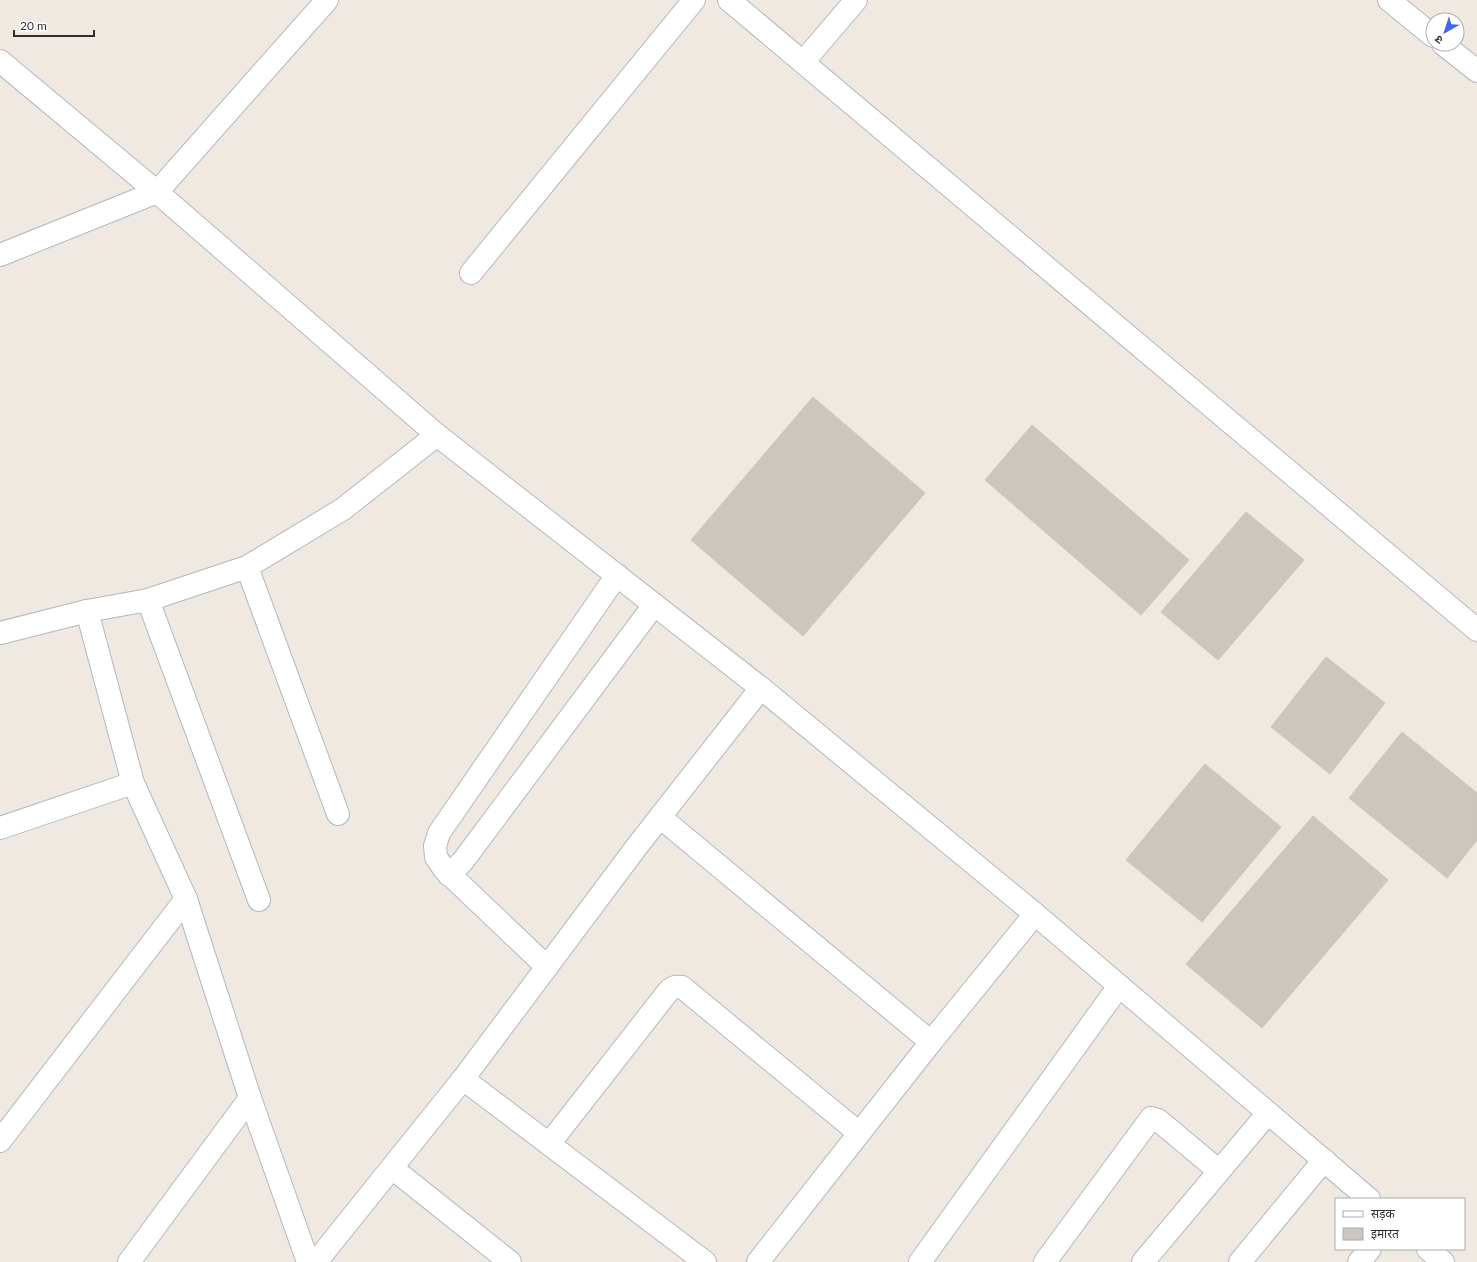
<svg xmlns="http://www.w3.org/2000/svg" width="1477" height="1262" font-family="Lato,'Noto Sans Devanagari',sans-serif">
<rect width="100%" height="100%" fill="#efe9e1"/>
<g fill="#cbc7bf" stroke="#cbc5ba">
<polygon points="813,397 925,493 803,636 691,540"/>
<polygon points="1032,425 1189,560 1141,615 985,480"/>
<polygon points="1246,512 1304,560 1218,660 1161,612"/>
<polygon points="1326,657 1385,703 1330,774 1271,727"/>
<polygon points="1402,732 1477,793 1477,840 1447,878 1349,798"/>
<polygon points="1205,764 1281,827 1202,922 1126,860"/>
<polygon points="1313,816 1388,880 1262,1028 1186,964"/>
</g>
<g fill="none" stroke-linecap="round" stroke-linejoin="round">
<defs>
<g id="minor">
<polyline points="729,0 1477,630"/>
<polyline points="1389,0 1433,36"/>
<polyline points="1443,44 1477,71"/>
<polyline points="0,61 157,192 437,435 761,688 1035,914 1369,1199"/>
<polyline points="804,61 856,0"/>
<polyline points="0,255 157,192 327,0"/>
<polyline points="471,273 694,0"/>
<polyline points="247,567 338,814"/>
<polyline points="148,600 259,900"/>
<polyline points="87,611 133,783 186,899 250,1098 308,1262"/>
<polyline points="0,633 87,611 148,600 247,567 343,509 437,435"/>
<polyline points="660,817 931,1042 1035,914"/>
<polyline points="0,828 133,783"/>
<polyline points="449,875 463,861 654,605"/>
<polyline points="547,967 444,869 436,857 435,846 439,833 617,575"/>
<polyline points="463,1079 705,1262"/>
<polyline points="0,1141 186,899"/>
<path d="M549,1144L667,993C672,987 675,986 682,987L859,1133"/>
<polyline points="392,1168 510,1262"/>
<polyline points="1428,1249 1443,1262"/>
<polyline points="129,1262 250,1098"/>
<polyline points="316,1262 463,1079 638,845 761,688"/>
<polyline points="758,1262 931,1042"/>
<polyline points="920,1262 1119,986"/>
<polyline points="1045,1262 1151,1118 1158,1120 1219,1171"/>
<polyline points="1143,1262 1268,1113"/>
<polyline points="1240,1262 1324,1160"/>
<polyline points="1359,1262 1370,1249"/>
</g>
</defs>
<use href="#minor" stroke="#b4b7c1" stroke-width="24"/>
<use href="#minor" stroke="#fff" stroke-width="22"/>
</g>
<rect x="1335" y="1198" width="130" height="52" fill="#ffffff" stroke="#ababab"/>
<rect x="1343" y="1211" width="20" height="6" fill="#ffffff" stroke="#ababab"/>
<text x="1371" y="1218" font-size="12" fill="#2e2e2e">सड़क</text>
<rect x="1343" y="1228" width="20" height="12" fill="#cbc7bf" stroke="#ababab"/>
<text x="1371" y="1238" font-size="12" fill="#2e2e2e">इमारत</text>
<g transform="translate(1445 32) rotate(219)"><circle r="19" fill="#ffffff" stroke="#ababab"/>
<path d="M0-3L7 15L0 10L-7 15Z" fill="#4264fb"/>
<text y="-6" font-size="11" font-weight="bold" text-anchor="middle" fill="#2e2e2e">उ</text>
</g>
<path d="M14 30v6h80v-6" fill="none" stroke="#2e2e2e" stroke-width="2"/>
<text x="20" y="30" font-size="12" fill="#2e2e2e" stroke="#ffffff" stroke-width="3" paint-order="stroke">20 m</text>
</svg>
